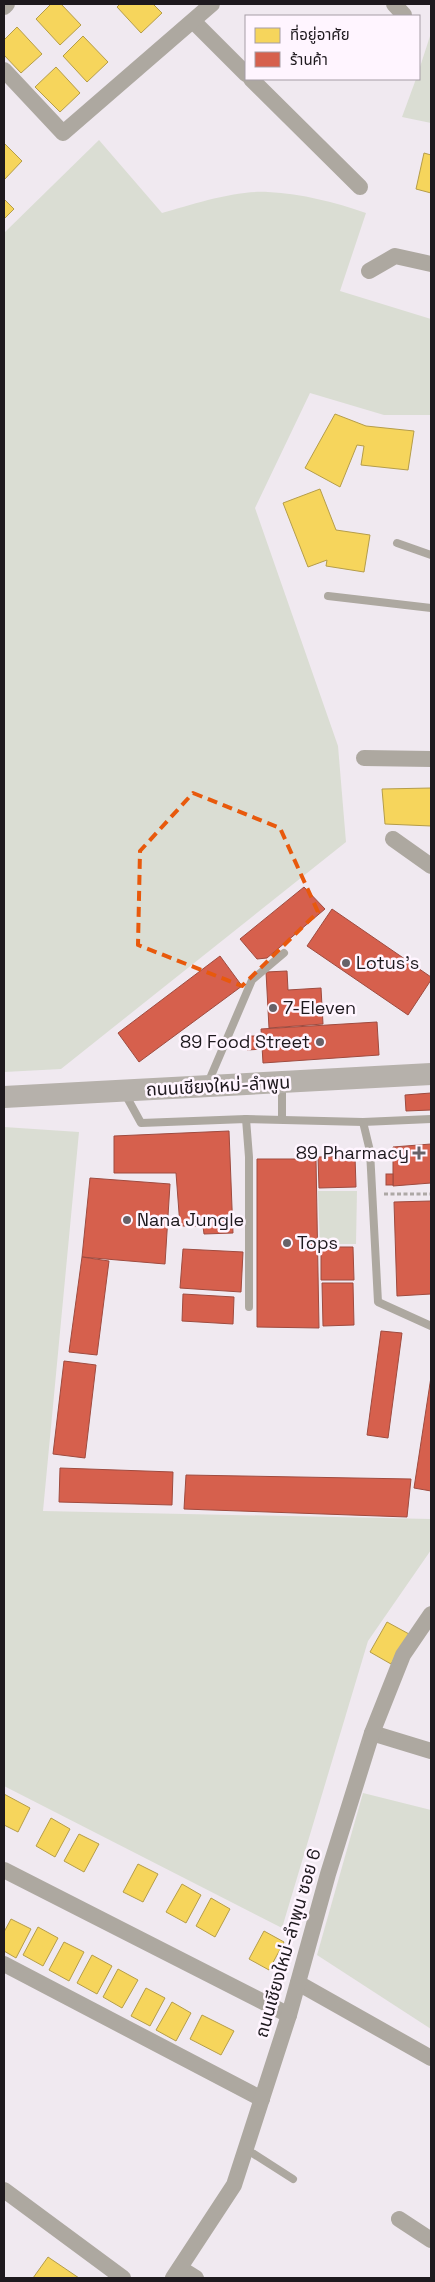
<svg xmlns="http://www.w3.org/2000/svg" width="435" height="2282" font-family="'Space Grotesk','Noto Sans Thai',sans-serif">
<rect width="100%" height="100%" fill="#f0e9f0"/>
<g fill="#daddd3">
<polygon points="431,33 431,123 402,117 416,79 419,79 419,70"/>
<path d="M99,140L162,213C193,204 236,190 268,192C303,194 334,202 366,213L340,291L431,319V415H384L310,393L255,508L338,746L346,842L61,1069L4,1072V233Z"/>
<polygon points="4,1127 79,1132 43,1511 431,1519 431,1550 368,1641 282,1928 4,1786"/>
<polygon points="318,1191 357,1191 356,1244 320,1244"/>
<polygon points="363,1793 431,1810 431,2029 317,1955"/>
</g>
<g fill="#f6d55c" stroke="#b59d49">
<polygon points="51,4 61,4 81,25 60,45 36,19"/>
<polygon points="120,4 153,4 162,13 141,33 117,7"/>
<polygon points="17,27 42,54 21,73 4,55 4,40"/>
<polygon points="83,36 108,62 87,82 63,56"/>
<polygon points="56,67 80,93 60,112 35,87"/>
<polygon points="4,143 22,161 4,180"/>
<polygon points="424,153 431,155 431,193 416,189"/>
<polygon points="4,199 14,209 4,219"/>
<polygon points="335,414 366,426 414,431 408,470 361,465 364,446 357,445 340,487 305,468"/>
<polygon points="320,489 336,530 370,535 364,572 326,566 327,560 308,567 283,503"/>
<polygon points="431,788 431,826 385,824 382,789"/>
<polygon points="387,1622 409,1634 391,1664 370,1652"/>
<polygon points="4,1794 30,1808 18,1832 4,1825"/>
<polygon points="51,1818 70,1829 55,1857 36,1846"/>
<polygon points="79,1834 99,1844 84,1872 64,1861"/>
<polygon points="138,1864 158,1874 143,1902 123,1892"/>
<polygon points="182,1884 201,1895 186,1923 166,1912"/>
<polygon points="211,1898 230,1909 215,1937 196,1926"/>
<polygon points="11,1919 31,1929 16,1958 4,1951 4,1932"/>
<polygon points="38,1927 58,1938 43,1966 23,1955"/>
<polygon points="264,1931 284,1942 269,1970 249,1959"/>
<polygon points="64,1942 84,1952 69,1981 49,1970"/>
<polygon points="92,1955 112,1966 97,1994 77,1983"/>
<polygon points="118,1969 138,1980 122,2008 103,1997"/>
<polygon points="146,1988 165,1998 150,2026 131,2016"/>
<polygon points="172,2002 191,2013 176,2041 156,2030"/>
<polygon points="202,2015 234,2031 221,2055 190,2039"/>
<polygon points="48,2257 79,2278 33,2278"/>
</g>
<g fill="#d6604d" stroke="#9f4b3f">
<polygon points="304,887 325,909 267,958 257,959 240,939"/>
<polygon points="332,909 431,977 431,980 408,1015 307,946"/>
<polygon points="220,956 242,986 139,1062 118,1033"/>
<polygon points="287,971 288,990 321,988 323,1024 269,1028 266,972"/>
<polygon points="377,1022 379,1055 263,1063 261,1029"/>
<polygon points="247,1036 264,1036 264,1049 247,1050"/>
<polygon points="431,1093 431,1110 406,1111 405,1095"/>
<polygon points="229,1131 233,1233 204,1234 203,1226 180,1226 176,1173 114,1173 114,1136"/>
<polygon points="431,1144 431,1183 393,1186 393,1147"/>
<polygon points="355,1156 356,1187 319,1188 318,1157"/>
<polygon points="257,1159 316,1159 319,1328 257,1327"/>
<rect x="386" y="1174" width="7" height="11"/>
<polygon points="90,1178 170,1184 165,1264 82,1257"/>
<polygon points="431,1201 431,1294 397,1296 394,1202"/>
<polygon points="321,1247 353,1247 354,1280 321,1280"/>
<polygon points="183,1249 243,1252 241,1292 180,1288"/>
<polygon points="82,1257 109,1261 97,1355 69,1352"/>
<polygon points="322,1283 353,1283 354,1325 323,1326"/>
<polygon points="183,1294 234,1297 233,1324 182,1321"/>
<polygon points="381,1331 402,1333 388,1438 367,1435"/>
<polygon points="64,1361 96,1365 85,1458 53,1454"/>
<polygon points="431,1377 431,1491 414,1488"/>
<polygon points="60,1468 173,1472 172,1505 59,1502"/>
<polygon points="186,1475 411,1479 407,1517 184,1509"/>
</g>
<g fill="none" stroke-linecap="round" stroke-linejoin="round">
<polyline stroke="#ada8a5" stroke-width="3" stroke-dasharray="4 2.5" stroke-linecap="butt" points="384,1194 431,1194"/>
<g stroke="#ada8a0" stroke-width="8">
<polyline points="397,543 431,555"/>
<polyline points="328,596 431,608"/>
<polyline points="208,1083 252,980 284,953"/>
<polyline points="282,1083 282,1119"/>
<polyline points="124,1092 141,1123 246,1119 363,1122 431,1119"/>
<polyline points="246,1119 249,1157 249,1307"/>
<polyline points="363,1122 370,1151 378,1302 431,1326"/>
<polyline points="246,2149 293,2179"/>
</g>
<g stroke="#ada8a0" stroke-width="16">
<polyline points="394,4 404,15"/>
<polyline points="4,7 7,4"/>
<polyline points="194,22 246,74"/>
<polyline points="4,70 63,133 212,4"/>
<polyline points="251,79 360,187"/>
<polyline points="369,271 395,256 431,264"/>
<polyline points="364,758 431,759"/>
<polyline points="393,839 431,866"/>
<polyline points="372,1733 431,1751"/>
<polyline points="4,1870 289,2015"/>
<polyline points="4,1964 262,2099"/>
<polyline points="298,1983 431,2058"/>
<polyline points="4,2190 123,2278"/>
<polyline points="399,2219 431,2240"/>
<polyline points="180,2268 196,2278"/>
<polyline points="173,2278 234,2185 289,2015 328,1874 372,1733 403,1655 431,1614"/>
</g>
<polyline stroke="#b6b1ab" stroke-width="22" points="4,1097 431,1074"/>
</g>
<path fill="none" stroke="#e8590c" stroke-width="4" stroke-dasharray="10 6" stroke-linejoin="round" d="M193,793L280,828L318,912L242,986L138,945L140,851Z"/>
<g fill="#686268" stroke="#fff5ff" stroke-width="2">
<circle cx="346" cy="963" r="5"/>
<circle cx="273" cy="1008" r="5"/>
<circle cx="320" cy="1042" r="5"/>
<path d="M416.5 1145.5h5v5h5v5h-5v5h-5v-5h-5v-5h5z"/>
<circle cx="127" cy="1220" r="5"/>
<circle cx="287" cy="1243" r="5"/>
</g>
<g text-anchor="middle" stroke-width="5" stroke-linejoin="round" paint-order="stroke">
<g font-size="18" fill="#1e191e" stroke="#fff5ff" text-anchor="start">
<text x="356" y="969">Lotus's</text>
<text x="283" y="1014">7-Eleven</text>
<text x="310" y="1048" text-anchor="end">89 Food Street</text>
<text x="409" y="1159" text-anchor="end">89 Pharmacy</text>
<text x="137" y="1226">Nana Jungle</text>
<text x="297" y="1249">Tops</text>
</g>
<g font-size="18" fill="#1e191e" stroke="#fff5ff">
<text transform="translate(218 1086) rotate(-3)" y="6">ถนนเชียงใหม่-ลำพูน</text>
<text transform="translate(288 1943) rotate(-74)" y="6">ถนนเชียงใหม่-ลำพูน ซอย 6</text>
</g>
</g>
<rect width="435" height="2282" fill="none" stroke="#1e191e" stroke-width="10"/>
<rect x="245" y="15" width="175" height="65" fill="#fff5ff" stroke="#a59da5"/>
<rect x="255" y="28" width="25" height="15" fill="#f6d55c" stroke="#a59da5"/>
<text x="290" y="40" font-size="15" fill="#1e191e">ที่อยู่อาศัย</text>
<rect x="255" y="52" width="25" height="15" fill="#d6604d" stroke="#a59da5"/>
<text x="290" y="65" font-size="15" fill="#1e191e">ร้านค้า</text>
</svg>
